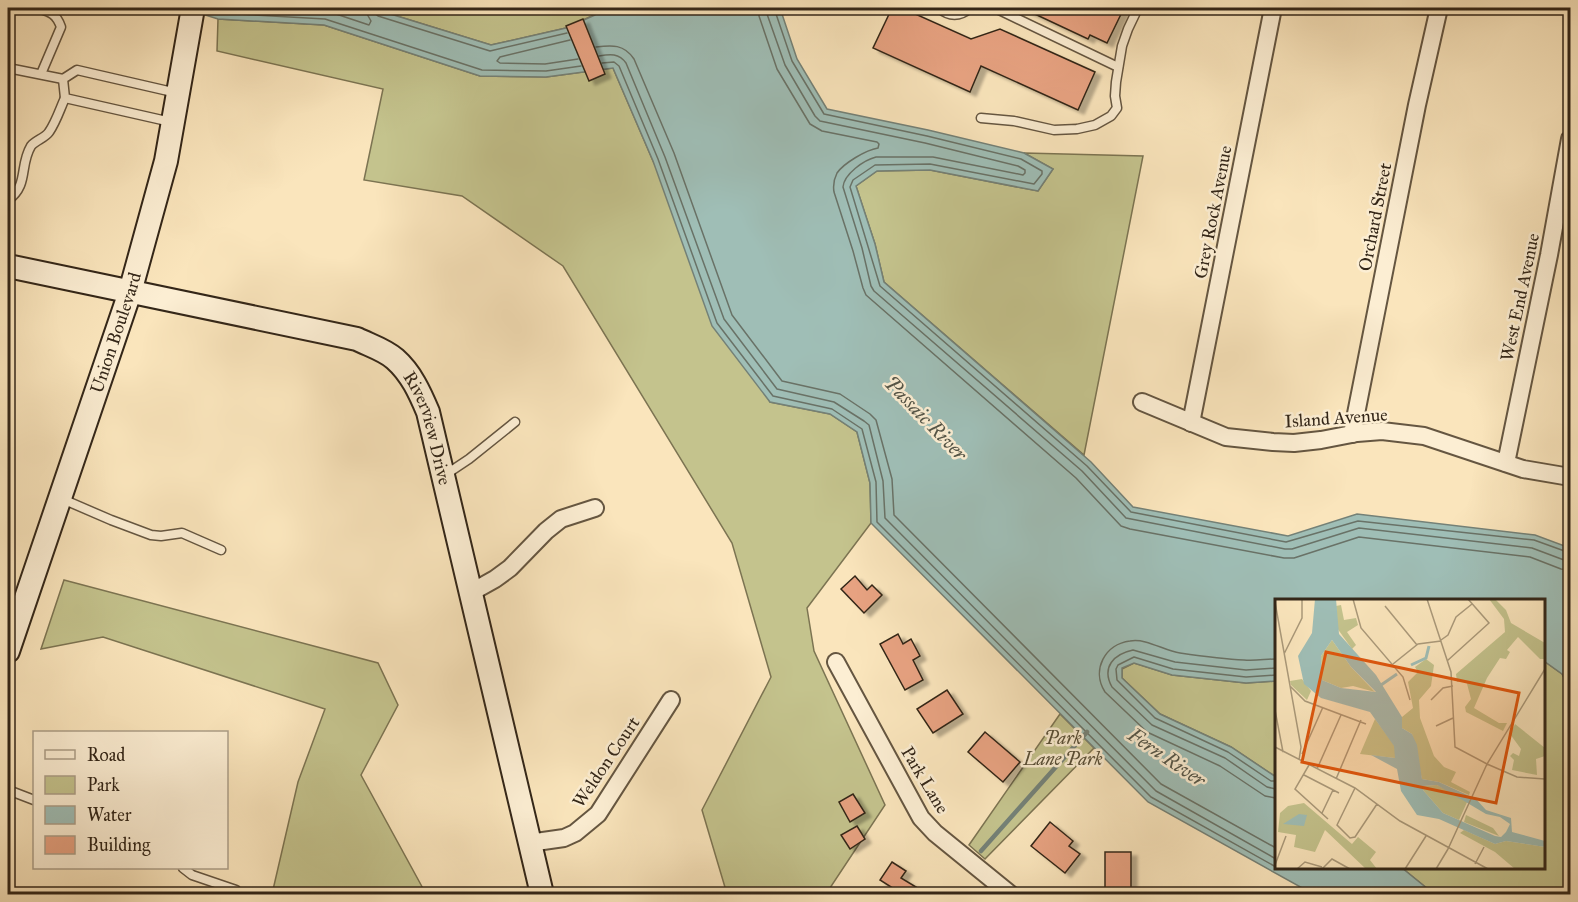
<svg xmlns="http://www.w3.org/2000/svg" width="1578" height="902" font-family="'IM FELL Great Primer',serif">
<defs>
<filter id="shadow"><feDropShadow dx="6" dy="4" stdDeviation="1.5" flood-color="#0004"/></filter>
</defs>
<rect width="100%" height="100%" fill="#fae5bc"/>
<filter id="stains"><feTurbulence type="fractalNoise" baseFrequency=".00333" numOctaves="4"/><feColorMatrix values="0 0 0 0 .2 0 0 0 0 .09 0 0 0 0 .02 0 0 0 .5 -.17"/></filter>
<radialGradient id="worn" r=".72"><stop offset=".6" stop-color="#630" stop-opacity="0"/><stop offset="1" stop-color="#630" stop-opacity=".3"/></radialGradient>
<g fill="#c4c38d" stroke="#7c7452" stroke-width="1.5">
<polygon points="371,8 594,8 596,14 566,28 491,45"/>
<polygon points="218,19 324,25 480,76 546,77 613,68 653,161 770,402 830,414 857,432 870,483 871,523 807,608 814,651 885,805 826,894 727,894 702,810 771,677 732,543 563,266 462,196 364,180 383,89 217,51"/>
<polygon points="1024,153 1143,156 1084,455 884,282 875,244 856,186 877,171 930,170 1038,191 1053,169"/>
<polygon points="64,580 378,663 398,705 361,775 426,894 272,894 298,782 325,709 103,637 41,649"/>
<polygon points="1544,661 1562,674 1570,689 1570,894 1434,894 1402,868 1544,868"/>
<polygon points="1134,663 1172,675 1246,683 1276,681 1276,777 1231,747 1160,714 1122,678 1122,669"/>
<polygon points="1060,714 1094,748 985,859 969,845"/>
</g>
<polygon fill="#9fbeb6" stroke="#748177" stroke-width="1.5" points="183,8 371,8 491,45 566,28 595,15 594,8 780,8 797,59 827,109 928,130 1024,153 1053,169 1038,191 930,170 877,171 856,186 875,244 884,282 1091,462 1133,507 1288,536 1357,514 1535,535 1570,548 1570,689 1562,674 1544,661 1544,600 1276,600 1276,681 1246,683 1172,675 1134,663 1122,668 1122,678 1160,714 1231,747 1276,777 1276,868 1402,868 1434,894 1313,894 1148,802 871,523 870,483 857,432 830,414 770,402 712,326 653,161 613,68 546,77 480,76 324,25 218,19"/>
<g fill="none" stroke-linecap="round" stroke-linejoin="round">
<g stroke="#697267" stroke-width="1.5">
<polyline points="205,8 219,13 325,19 482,70 546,71 581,66"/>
<polyline points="259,8 327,11 369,25 371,21 367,14 366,8"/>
<polyline points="373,8 374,13 378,16 490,51 567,33"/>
<path d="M758,8L759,16L777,69L810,124L822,131L877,142L879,144L878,148C866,150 844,163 837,173C834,179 833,186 834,192L853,251L863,288L866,295L1076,478L1121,526L1130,529L1284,558H1294L1359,537L1530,557L1561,569L1570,570"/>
<path d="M767,8V14L785,65L815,116L820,121L925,143L1018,166L1025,170V173L1023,175L933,157H876C864,160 844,174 843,187L862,248L871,286L874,291L1082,471L1126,518L1285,549H1292L1359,528L1532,548L1564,560L1570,561"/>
<polyline points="774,8 792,61 824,114 927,136 1021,159 1042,171 1042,174 1034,184 930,164 875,165 853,180 850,187 880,286 1087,466 1131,512 1286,542 1358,521 1534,540 1570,553"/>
<polyline points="570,40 500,57 497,61 500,63 545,64 578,59"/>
<path d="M596,47C612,45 624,44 634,59L674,153L732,315L782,381L840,394L870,414L876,420L892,479L894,515L1161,784L1276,848"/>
<path d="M599,56C610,54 619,53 626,63L665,157L724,319L777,389L834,402L864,421L869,425L883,481L885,518L1156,791L1276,859"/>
<polyline points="602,63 614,62 619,66 658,159 717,323 773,396 832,409 862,429 876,482 877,522 1151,797 1276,867"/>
<path d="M1276,659C1266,659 1255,661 1244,660C1223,659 1201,656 1180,653C1164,651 1147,638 1130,641C1105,644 1091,670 1105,692L1147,732L1220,766L1265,796L1276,798"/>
<path d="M1276,668L1246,670L1175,662L1133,650C1114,654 1101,667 1112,687L1152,725L1225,758L1267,787L1276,789"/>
<polyline points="1276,675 1246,677 1173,669 1134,657 1118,665 1116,669 1117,680 1155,718 1228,752 1271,781 1276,781"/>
</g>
<polyline stroke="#748177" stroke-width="4.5" points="981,851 1087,732"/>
</g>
<g fill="#e7a281" stroke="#332618" stroke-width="1.5" filter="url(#shadow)">
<polygon points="892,8 902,8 971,39 1000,29 1095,72 1078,110 981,66 970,92 873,48"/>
<polygon points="1022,8 1124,8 1107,43 1090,35 1088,39"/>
<polygon points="583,19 605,74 589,81 566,26"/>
<polygon points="855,576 867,590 872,585 882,595 864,613 841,589"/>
<polygon points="898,634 903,644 911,639 920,656 913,660 923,680 905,690 880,644"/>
<polygon points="947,690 963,714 933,733 917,709"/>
<polygon points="985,732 1020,762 1003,782 968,752"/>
<polygon points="853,794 865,813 850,822 839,802"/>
<polygon points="1050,822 1073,841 1069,846 1080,854 1065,873 1031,846"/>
<polygon points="857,826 865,839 850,849 841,835"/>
<rect x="1105" y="852" width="26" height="42"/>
<polygon points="892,862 906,871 901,878 916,887 911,894 902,894 880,880"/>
</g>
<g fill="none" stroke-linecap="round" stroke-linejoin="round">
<defs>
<g id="lane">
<path d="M37,8C50,12 56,13 61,27L41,74"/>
<path d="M939,8C949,17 960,17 970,8"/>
<polyline points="995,8 1118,67"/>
<polyline points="8,68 63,79"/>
<polyline points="981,118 1014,121 1054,130 1077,129 1095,125 1111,116 1117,108 1115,96 1116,82 1122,46 1128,29 1138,8"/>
<polyline points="171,122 65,98 63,79 77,70 177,93"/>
<path d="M8,200C29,185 19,166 31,146C36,140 45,138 49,132C56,122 60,109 65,98"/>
<polyline points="445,475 469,459 515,422"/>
<polyline points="60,498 111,520 151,535 161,536 182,533 221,550"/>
<polyline points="8,790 34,800"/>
<polyline points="183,868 192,875 236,890"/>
</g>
<g id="street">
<polyline points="1142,402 1226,437 1273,442 1294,443 1321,440 1357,433 1382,431 1424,436 1523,469 1570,477"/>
<polyline points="1191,423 1273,8"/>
<polyline points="1352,434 1417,105 1439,8"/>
<polyline points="1506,463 1549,255 1570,139"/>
<polyline points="470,593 495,579 510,568 546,531 561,519 595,508"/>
<polyline points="836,662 921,818 935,833 1010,894"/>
<polyline points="529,843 564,838 575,833 598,814 671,700"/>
</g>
<g id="secondary">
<path id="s1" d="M8,266L357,339C369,345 385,350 395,359C411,373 420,393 428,412L542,894"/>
<path id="s2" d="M8,651L130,292L166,161L193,8"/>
</g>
</defs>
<use href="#lane" stroke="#655641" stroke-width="11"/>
<use href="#street" stroke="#655641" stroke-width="20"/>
<use href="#secondary" stroke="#332618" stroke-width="26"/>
<use href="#lane" stroke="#fceed3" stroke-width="8"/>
<use href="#street" stroke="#fceed3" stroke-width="16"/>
<use href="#secondary" stroke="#fceed3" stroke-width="22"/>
</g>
<g text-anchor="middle" stroke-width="5" stroke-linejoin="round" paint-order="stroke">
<g font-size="18" fill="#332618" stroke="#fceed3">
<text transform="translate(1213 212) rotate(-79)" y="6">Grey Rock Avenue</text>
<text transform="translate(1375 217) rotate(-79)" y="6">Orchard Street</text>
<text transform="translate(1520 297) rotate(-78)" y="6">West End Avenue</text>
<text dy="6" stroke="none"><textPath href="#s2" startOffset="336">Union Boulevard</textPath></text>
<text transform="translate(1336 418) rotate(-4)" y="6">Island Avenue</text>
<text dy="6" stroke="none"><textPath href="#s1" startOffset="478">Riverview Drive</textPath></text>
<text transform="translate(606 762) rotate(-56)" y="6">Weldon Court</text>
<text transform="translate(925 780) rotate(59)" y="6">Park Lane</text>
</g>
<g font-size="18" font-style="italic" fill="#574d35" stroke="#fceed3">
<text x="1063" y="744">Park<tspan x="1063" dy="21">Lane Park</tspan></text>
</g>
<g font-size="20" font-style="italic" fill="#535447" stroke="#fceed3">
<text transform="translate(926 418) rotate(46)" y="7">Passaic River</text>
<text transform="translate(1167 757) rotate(34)" y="7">Fern River</text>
</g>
</g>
<g transform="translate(1275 599)">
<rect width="270" height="270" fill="#fae5bc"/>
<path d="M214,0H220L231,11L236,24L270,44V60H265L243,38L232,51L235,53L231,60L225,59L212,79L199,109L224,124H232L228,132L191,113L190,108L196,100L191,81L182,83L181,75L230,33L229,20ZM66,6L69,21L81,19L83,26L72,33L81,46L77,50L62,29L61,7ZM57,41L76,68L100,93L78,87L66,89L47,81L46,57ZM151,60L159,66L156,87L144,101L145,119L159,157L169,168L181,173L176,183L195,193L194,196L164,183L147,180L137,135L127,129V118L138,109L133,83L143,73L140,68ZM27,80L36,92L32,101L16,86L15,82ZM100,120L120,147V159L85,155ZM240,125L270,149V157L261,160L262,176L237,171L239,161L235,157L238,154L244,157L246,150L235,135ZM162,186L193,201L184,221L168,214L148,191V187ZM29,204L77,245L83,238L101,253L95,261L102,270H91L50,231L40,253L19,248L21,236L3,233L5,214L13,207ZM191,216L218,229L224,237L189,223ZM189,231L220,245L231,242L270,248V270H240L220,253L185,234Z" fill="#c4c38d"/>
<path d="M40,0H61L64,35L101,76L127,118V129L137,135L142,146L147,180L164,183L201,200L211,211L236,219L237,233L270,242V248L231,242L220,245L164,220L142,216L126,192L122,170L96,156L120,159L119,147L95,113L46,99L29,85L23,57L37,34ZM57,41L76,68L101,93L66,89L47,81L46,57ZM162,186L211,215L225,218L235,225L231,233L226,238L220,237L168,214L148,191V187ZM24,215L32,216L29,227L8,225Z" fill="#9fbeb6" fill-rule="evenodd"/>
<path fill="none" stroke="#9fbeb6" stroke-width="3" d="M136,66L151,59L154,47M106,86L122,75"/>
<path fill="none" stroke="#aa997a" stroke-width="1.5" d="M78,0L86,29L128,78L135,101M152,0L176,73L180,148L212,165M0,3L26,148L24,161M110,7L142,46M166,41L173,36L181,18L197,5M9,55L27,19V0M172,62L214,24L193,0M118,65L143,45L166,42M15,87L30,102L91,125M156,101L168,89L178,87M0,111L8,153M161,127L178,119M0,148L80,189L125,222L213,270M27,155L48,108M212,165L242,178L270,180M34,166L20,190L53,220M42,170L66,116M29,176L64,194M61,180L86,121M80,189L62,226L75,239L80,238L102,205M47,214L58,191M173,250L212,165L270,70M200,265L209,248M0,266L11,237M22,270L30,263L47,268M47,270L57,260L75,270M130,270L151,237M161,270L173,250"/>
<path fill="#df560d" fill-opacity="0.15" stroke="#df560d" stroke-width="3" d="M51,53L244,94L221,204L27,163Z"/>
<rect width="270" height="270" fill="none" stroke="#332618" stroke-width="3"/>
</g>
<rect width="1578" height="902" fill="none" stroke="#fae5bc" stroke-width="30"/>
<rect x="9" y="9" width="1560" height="884" fill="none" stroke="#332618" stroke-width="3"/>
<rect x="15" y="15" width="1548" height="872" fill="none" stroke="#332618" stroke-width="1.5"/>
<rect x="33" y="731" width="195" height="138" fill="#fceed3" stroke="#ac9e88" stroke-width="1.5"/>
<rect x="45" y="750" width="30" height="9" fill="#fceed3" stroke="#ac9e88" stroke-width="1.5"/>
<text x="87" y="761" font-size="18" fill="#332618">Road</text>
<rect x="45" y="776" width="30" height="18" fill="#c4c38d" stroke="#ac9e88" stroke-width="1.5"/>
<text x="87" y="791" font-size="18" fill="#332618">Park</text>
<rect x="45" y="806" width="30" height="18" fill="#9fbeb6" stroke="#ac9e88" stroke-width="1.5"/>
<text x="87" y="821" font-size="18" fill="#332618">Water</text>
<rect x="45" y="836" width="30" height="18" fill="#e7a281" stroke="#ac9e88" stroke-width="1.5"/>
<text x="87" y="851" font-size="18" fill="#332618">Building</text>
<rect width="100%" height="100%" filter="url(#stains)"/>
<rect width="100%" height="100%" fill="url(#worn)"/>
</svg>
